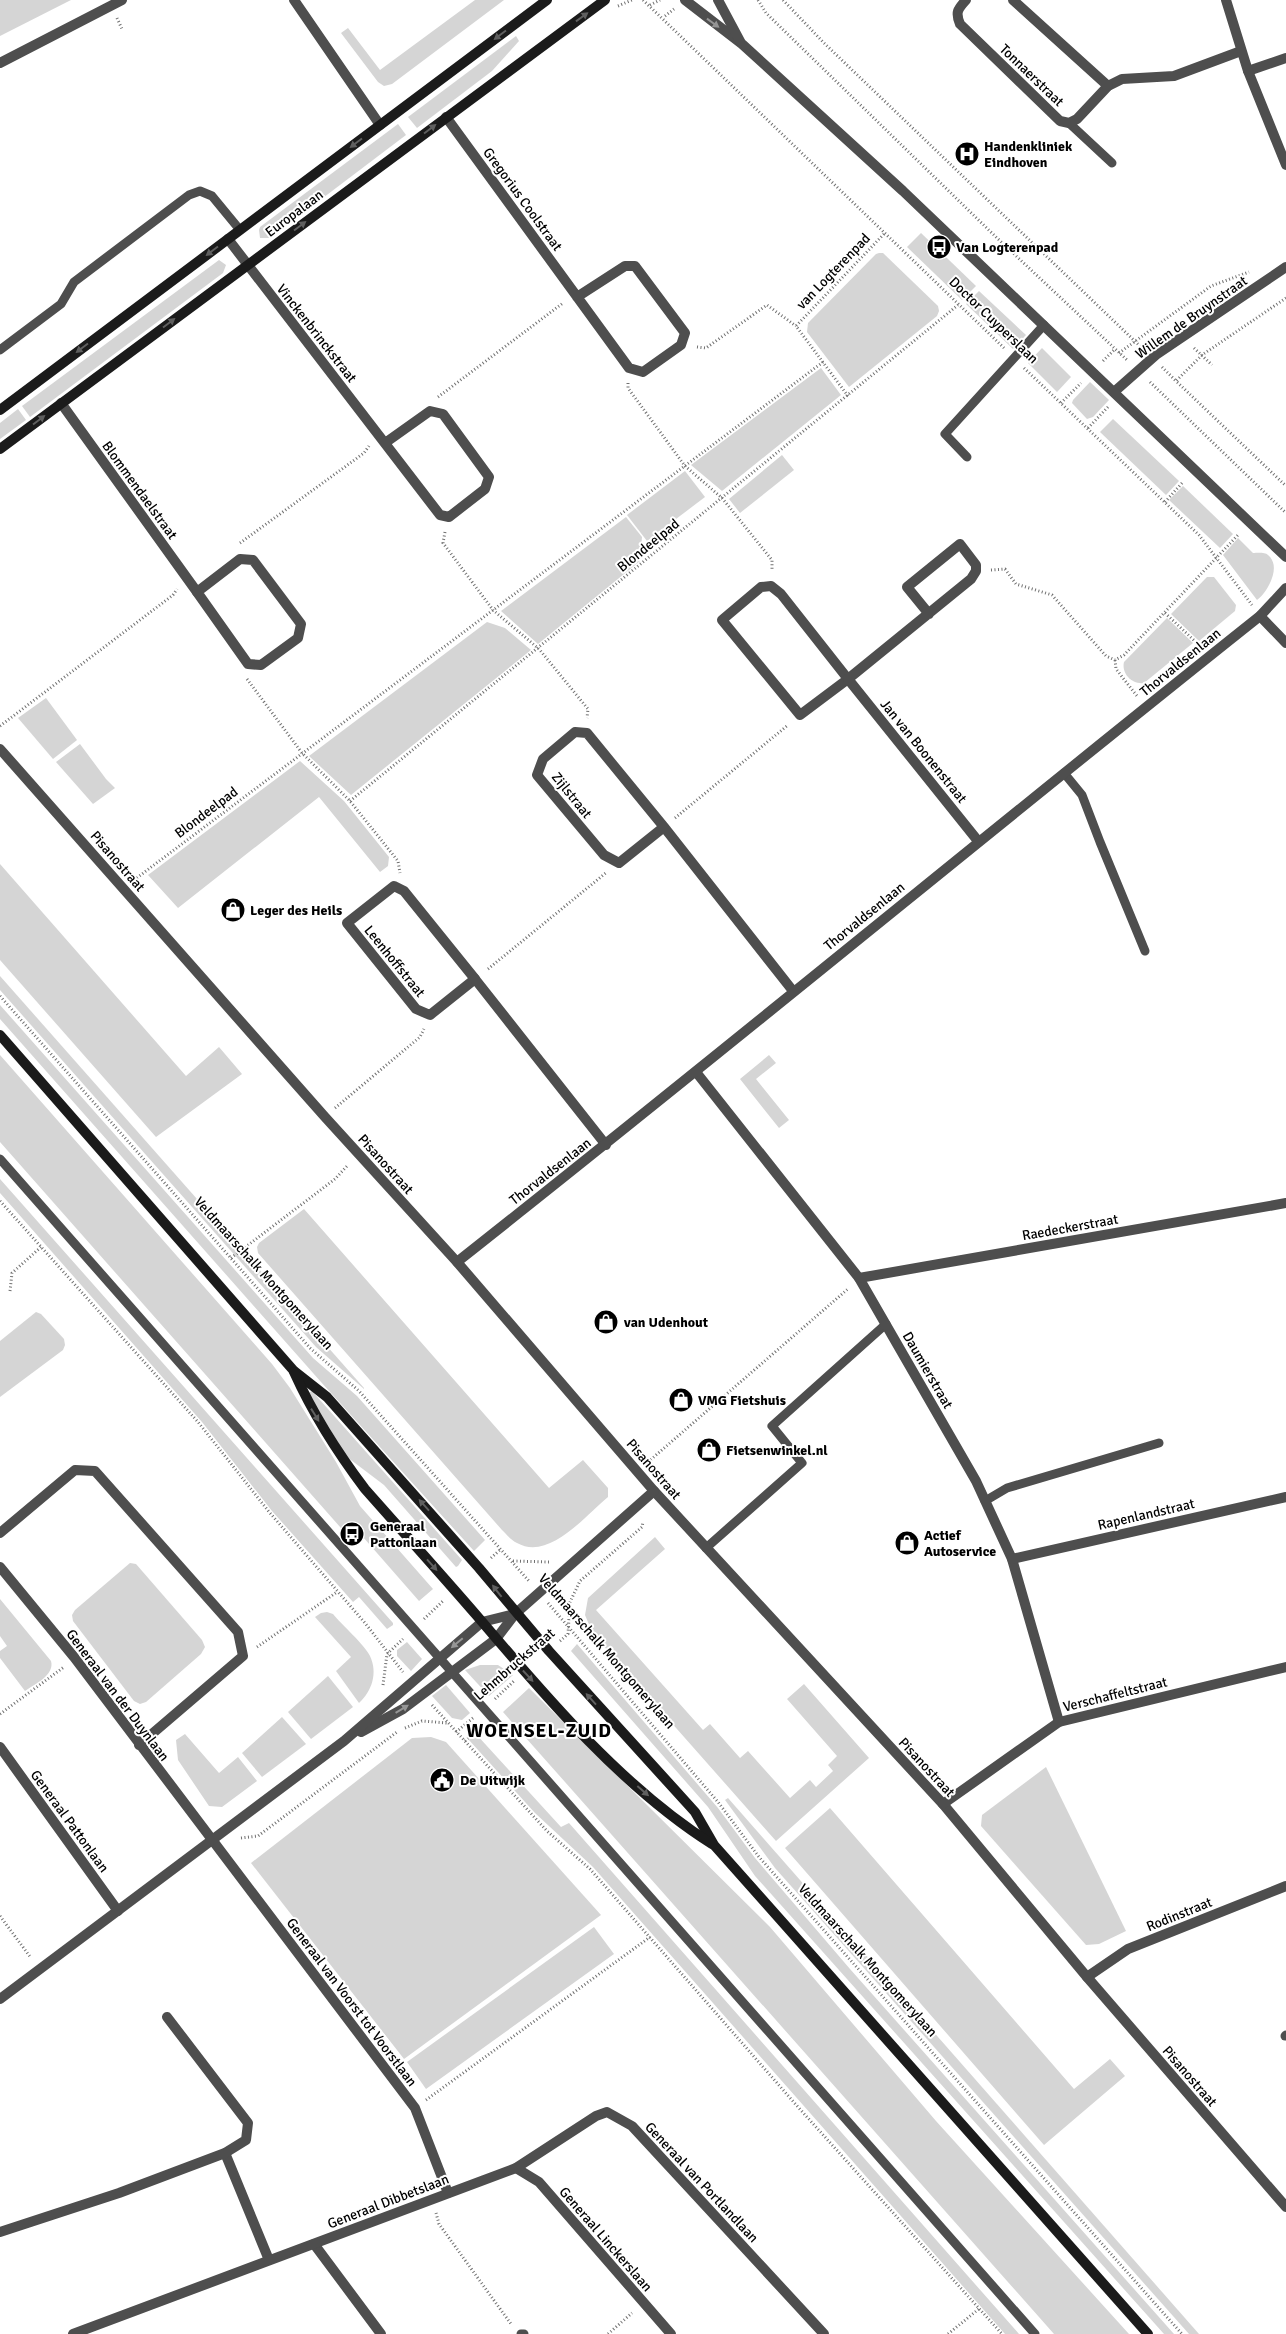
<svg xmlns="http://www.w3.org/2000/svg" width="1286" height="2334" font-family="Signika,sans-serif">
<rect width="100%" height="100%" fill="#fff"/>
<g fill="#d5d5d5">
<polygon points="0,0 71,0 0,36"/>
<polygon points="475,0 504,0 392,84 384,86 378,82 341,33 348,28 380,70"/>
<polygon points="516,36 519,41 492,71 417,128 408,117"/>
<polygon points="398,124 406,135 270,238 260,238 259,230 260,227"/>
<polygon points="921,233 976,286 962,300 907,247"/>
<polygon points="879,253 883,253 938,306 939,311 937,316 849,387 807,332 808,323 876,254"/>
<polygon points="219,260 226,265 223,273 30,417 22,406"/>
<polygon points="979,291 1026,335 1013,349 966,304"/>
<polygon points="1042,348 1071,377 1057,392 1028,363"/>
<polygon points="821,368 841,395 722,491 691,465"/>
<polygon points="1090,382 1109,400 1093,417 1087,419 1072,403 1073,400"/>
<polygon points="18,409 26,420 0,439 0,423"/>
<polygon points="1113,419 1179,481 1166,495 1100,432"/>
<polygon points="782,455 794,470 740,513 729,499"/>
<polygon points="685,471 705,497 647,541 627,515"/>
<polygon points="1183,486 1233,534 1220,548 1169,500"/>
<polygon points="626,517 642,537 640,561 538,644 501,611"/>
<path d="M1238,538L1253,553C1257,553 1265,552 1268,555C1282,566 1268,592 1257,600L1223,555Z"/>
<polygon points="1207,577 1214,577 1236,605 1235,611 1199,641 1171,614"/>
<path d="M1167,618L1193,643L1144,683C1133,685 1121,674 1124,662Z"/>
<polygon points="487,622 505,628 531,650 351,795 309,756"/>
<polygon points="46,698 77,740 53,759 18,718"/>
<polygon points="80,744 106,779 115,788 93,804 56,762"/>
<polygon points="300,761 344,801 389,857 388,866 380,872 319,797 178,908 148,875"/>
<polygon points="0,864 186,1076 219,1047 242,1074 156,1137 0,960"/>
<polygon points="0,976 364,1388 364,1389 316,1347 0,990"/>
<polygon points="0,1005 313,1358 357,1396 485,1540 474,1551 321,1382 0,1019"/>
<polygon points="0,1055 272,1364 290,1388 336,1462 360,1506 433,1589 419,1601 356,1529 348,1536 0,1142"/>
<polygon points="769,1055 776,1063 756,1079 789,1120 779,1128 740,1079"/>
<polygon points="0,1179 393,1623 393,1625 387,1629 359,1597 353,1602 272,1511 202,1422 0,1193"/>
<path d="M304,1209L549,1488L583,1460L608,1488V1497C585,1516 549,1561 517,1543C511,1540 506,1534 502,1530L258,1253L257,1247L259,1243Z"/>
<polygon points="36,1312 41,1314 64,1339 65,1345 63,1350 0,1397 0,1341"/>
<polygon points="312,1391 462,1560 458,1566 456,1567 384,1485 347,1457 308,1393"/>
<polygon points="655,1537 665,1549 596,1610 703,1730 710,1724 740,1758 748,1751 790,1798 810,1780 816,1787 833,1771 828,1765 837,1756 787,1699 804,1684 869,1758 776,1841 593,1634 585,1615 588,1598"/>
<polygon points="130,1563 136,1564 202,1640 205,1647 201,1654 146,1702 140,1704 134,1701 73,1621 72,1615 75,1610"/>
<path d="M0,1599L51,1661C55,1675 35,1684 25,1691L0,1658V1651L7,1646L0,1636Z"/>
<path d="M327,1612L333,1614C341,1624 365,1645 370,1656C378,1673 372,1691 359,1703L336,1671L351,1657L315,1617L321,1613Z"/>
<polygon points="407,1642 422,1659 411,1671 397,1656 397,1650"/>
<polygon points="577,1644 718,1808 755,1858 850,1969 1174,2334 1164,2334 755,1876 708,1807 571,1651"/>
<polygon points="480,1665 498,1665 513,1675 489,1696 465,1670"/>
<polygon points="328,1676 353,1707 311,1739 288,1712"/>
<polygon points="446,1685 470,1713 462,1720 452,1718 432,1696"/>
<polygon points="529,1688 770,1927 936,2121 1129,2334 1054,2334 503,1712"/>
<polygon points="282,1717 306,1744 262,1777 242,1753"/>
<polygon points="185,1734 219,1773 238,1757 257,1781 222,1807 209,1806 178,1760 176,1740"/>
<polygon points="476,1734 561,1827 569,1823 1019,2334 1005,2334 593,1867 535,1813 469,1740"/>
<polygon points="431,1737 446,1742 601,1915 404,2059 251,1863 412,1738"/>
<polygon points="1046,1767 1126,1931 1099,1944 1086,1945 981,1826 982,1815"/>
<polygon points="728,1798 1199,2334 1189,2334 775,1868 725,1800"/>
<polygon points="830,1808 1074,2089 1110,2059 1125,2076 1044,2145 785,1848"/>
<polygon points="594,1927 614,1954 426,2089 407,2062"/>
</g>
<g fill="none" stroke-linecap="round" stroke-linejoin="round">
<g stroke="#707070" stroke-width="3" stroke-dasharray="1 2.5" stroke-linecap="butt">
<polyline points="643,0 1004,348"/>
<polyline points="758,0 766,13 997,238 1127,360"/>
<polyline points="783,0 824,43 1142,348"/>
<polyline points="650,5 660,0"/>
<polyline points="618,6 632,0"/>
<polyline points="665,16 674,9"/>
<polyline points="117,18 122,29"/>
<polyline points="1286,298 1202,355 1176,381 1286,486"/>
<polyline points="697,347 706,348 767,305 796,326"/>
<polyline points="1194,348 1212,365"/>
<polyline points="1119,353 1211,286 1249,272"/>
<polyline points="1103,361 1115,349"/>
<polyline points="1162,367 1176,381"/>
<polyline points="1024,368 1199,535 1252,605"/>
<polyline points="1150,382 1286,513"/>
<polyline points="628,383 628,388 685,466 722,498 772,560 772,571"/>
<polyline points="848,396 796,326 884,234"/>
<polyline points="438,397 563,303"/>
<polyline points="1061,403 1081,383"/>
<polyline points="1088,428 1108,407"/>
<polyline points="1165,502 1183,482"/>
<polyline points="445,532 443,543 493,610 539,649 588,709 587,718"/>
<polyline points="240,543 364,453 369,446"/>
<polyline points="991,570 1005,569 1016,584 1052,595 1106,656 1115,660 1124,655 1238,535"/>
<polyline points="1165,613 1199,645"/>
<polyline points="1115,660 1116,669 1137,696"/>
<polyline points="247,679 302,753 350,801 398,861 400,873"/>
<polyline points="0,726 173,595 177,589"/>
<polyline points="350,801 958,305"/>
<polyline points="675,818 788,725"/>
<polyline points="134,880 823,362"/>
<polyline points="488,969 607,872"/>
<polyline points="0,996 310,1348 359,1391 529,1581"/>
<polyline points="335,1108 420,1037 424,1029"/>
<polyline points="0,1201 198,1422 270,1513 365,1623 403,1672"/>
<polyline points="231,1258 335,1179 348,1165"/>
<polyline points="10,1291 12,1273 41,1247"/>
<polyline points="648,1462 849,1288"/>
<polyline points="491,1558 501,1549"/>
<polyline points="513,1561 549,1562"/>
<polyline points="548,1603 718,1802 759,1857 1182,2334"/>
<polyline points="424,1619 443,1601"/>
<polyline points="560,1641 568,1634 570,1602 580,1581 642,1527 643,1522"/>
<polyline points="257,1647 337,1592"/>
<polyline points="383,1685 387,1654 403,1639"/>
<polyline points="495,1699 514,1681"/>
<polyline points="432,1705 547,1831 590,1869 798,2107 1002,2334"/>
<polyline points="0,1714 64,1667"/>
<polyline points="405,1728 422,1721 447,1723"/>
<polyline points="456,1732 473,1718"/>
<polyline points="465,1741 480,1728"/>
<polyline points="241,1838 258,1836 397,1732"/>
<polyline points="0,1916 31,1958"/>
<polyline points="426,2100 650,1937"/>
<polyline points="436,2213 439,2224 511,2324"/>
<polyline points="608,2334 632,2313"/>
<polyline points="948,2334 980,2308"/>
</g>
<g stroke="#4e4e4e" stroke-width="9">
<polyline points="1069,123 1112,163"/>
<polyline points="0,350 61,304 74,282 189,195 200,191 212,196 240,230"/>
<polyline points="967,457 945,434 1044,325"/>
<polyline points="1064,773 1082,795 1100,842 1145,951"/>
<polyline points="0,1159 1035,2334"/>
<polyline points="985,1501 1007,1488 1159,1443"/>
<polyline points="706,1548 802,1463 772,1426 886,1324"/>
<polyline points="1285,2036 1286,2035"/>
<polyline points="521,2334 524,2334"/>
</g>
<g stroke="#4e4e4e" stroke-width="10">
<polyline points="294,0 380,125"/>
<path d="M966,0C958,9 955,12 960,24L1060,121L1069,123L1077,119L1108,86L1122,79L1174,76L1241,51"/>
<polyline points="1013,0 1108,86"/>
<polyline points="0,63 122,0"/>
<polyline points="1248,71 1286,58"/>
<polyline points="446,117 629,368 643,372 681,345 685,333 635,266 625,266 577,297"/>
<polyline points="228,239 440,515 449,517 485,489 489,477 443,414 430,411 385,443"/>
<polyline points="1114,392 1157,354 1286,267"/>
<polyline points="61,403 197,592"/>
<polygon points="240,559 253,560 301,624 298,638 261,665 248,664 197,592"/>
<polygon points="771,586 781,594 848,679 800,715 722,620 761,587"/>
<polyline points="929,614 907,587 960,544 976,565 976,571 971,579 848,679 978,841"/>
<polyline points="1260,616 1286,643"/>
<polyline points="664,827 619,863 604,855 537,775 543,759 575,732 587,733 664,827 793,991"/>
<polygon points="394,886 404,891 475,979 430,1015 416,1009 347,923"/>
<polyline points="475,979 606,1145"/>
<polyline points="696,1072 859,1278 976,1481 1012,1559 1059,1722"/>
<path d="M457,1262C727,1049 991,830 1260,616L1286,588"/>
<polyline points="859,1278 1286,1203"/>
<polyline points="0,1533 75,1470 95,1471 238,1632 243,1656 139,1745"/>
<polyline points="1012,1559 1286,1497"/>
<polyline points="0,1567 74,1657 415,2108 448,2193"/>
<polyline points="0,1747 118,1911"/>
<polyline points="1087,1977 1128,1949 1286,1886"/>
<polyline points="225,2153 269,2260"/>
<polyline points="516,2168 539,2182 671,2334"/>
<polyline points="0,2232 119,2193 225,2153 246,2140 248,2123 167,2017"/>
<polyline points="314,2244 381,2334"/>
<polyline points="73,2334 516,2168 596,2116 607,2112 632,2126 824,2334"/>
</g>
<g stroke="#4e4e4e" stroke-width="10">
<polyline points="685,0 742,44 903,191 1286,557"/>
<polyline points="718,0 740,41"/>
<polyline points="1226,0 1248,71 1286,165"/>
<polyline points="0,749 325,1117 457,1262 654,1491 943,1804 1087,1977 1286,2207"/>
<polyline points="361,1732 403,1709 496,1639 515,1614 654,1491"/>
<polyline points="943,1804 1059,1722 1286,1667"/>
<polyline points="0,1999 344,1741 482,1622 515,1614"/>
</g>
<g stroke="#1b1b1b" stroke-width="10">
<polyline points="0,410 547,0"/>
<polyline points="0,449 605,0"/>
<polyline points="0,1035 294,1371 327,1397 479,1568 549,1651 695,1812 714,1845 1148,2334"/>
<path d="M294,1372C313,1414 337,1452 365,1489C403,1532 441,1574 478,1617C546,1697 623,1788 712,1844"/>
</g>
</g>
<defs><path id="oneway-solid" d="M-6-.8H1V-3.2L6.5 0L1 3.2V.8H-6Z" transform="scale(1.25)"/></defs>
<g fill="#5f5f5f">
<use href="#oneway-solid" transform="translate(582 17) rotate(-36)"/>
<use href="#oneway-solid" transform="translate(500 35) rotate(143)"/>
<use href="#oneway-solid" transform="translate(430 129) rotate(-37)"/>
<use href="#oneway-solid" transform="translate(356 143) rotate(143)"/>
<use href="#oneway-solid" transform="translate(300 226) rotate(-37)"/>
<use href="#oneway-solid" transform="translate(212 251) rotate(143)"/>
<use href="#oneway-solid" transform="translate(169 323) rotate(-37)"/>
<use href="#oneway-solid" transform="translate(82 348) rotate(143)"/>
<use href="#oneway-solid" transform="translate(39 420) rotate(-37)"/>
<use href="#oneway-solid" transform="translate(315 1415) rotate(58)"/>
<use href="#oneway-solid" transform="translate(424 1505) rotate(-132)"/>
<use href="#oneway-solid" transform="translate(432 1565) rotate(48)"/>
<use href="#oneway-solid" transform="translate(497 1591) rotate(-128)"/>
<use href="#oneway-solid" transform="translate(528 1676) rotate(47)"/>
<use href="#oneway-solid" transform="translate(591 1699) rotate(-132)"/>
<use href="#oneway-solid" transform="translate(643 1791) rotate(41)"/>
</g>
<g fill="#959595">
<use href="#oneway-solid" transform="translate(713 23) rotate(36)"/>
<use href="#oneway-solid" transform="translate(457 1643) rotate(140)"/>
<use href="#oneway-solid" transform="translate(402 1709) rotate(-31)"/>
</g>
<defs>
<symbol id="hospital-disc" viewBox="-11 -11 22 22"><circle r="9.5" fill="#000" stroke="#fff"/><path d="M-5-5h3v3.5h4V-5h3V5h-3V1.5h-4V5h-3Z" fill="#fff"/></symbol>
<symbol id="bus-disc" viewBox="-11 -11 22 22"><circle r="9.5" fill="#000" stroke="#fff"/><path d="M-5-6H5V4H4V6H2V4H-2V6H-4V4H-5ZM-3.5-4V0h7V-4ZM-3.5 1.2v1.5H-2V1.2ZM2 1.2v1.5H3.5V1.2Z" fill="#fff"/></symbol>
<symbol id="shop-disc" viewBox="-11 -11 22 22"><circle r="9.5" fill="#000" stroke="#fff"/><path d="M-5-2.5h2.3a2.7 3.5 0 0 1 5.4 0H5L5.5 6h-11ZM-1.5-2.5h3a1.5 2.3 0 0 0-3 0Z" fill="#fff"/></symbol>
<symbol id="civic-disc" viewBox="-11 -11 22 22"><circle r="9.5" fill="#000" stroke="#fff"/><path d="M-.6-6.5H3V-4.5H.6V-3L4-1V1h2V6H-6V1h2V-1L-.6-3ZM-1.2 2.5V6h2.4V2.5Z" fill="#fff"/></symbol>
</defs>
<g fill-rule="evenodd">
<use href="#hospital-disc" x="953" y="140" width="28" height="28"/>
<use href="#bus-disc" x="925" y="233" width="28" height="28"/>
<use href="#shop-disc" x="219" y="896" width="28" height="28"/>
<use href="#shop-disc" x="592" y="1308" width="28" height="28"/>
<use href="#shop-disc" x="667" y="1386" width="28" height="28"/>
<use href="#shop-disc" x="695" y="1436" width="28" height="28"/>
<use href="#bus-disc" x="338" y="1520" width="28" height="28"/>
<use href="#shop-disc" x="893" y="1529" width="28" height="28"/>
<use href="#civic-disc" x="428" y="1766" width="28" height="28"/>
</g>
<g text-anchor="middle" stroke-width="4" stroke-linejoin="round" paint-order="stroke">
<g font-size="14" fill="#000" stroke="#fff">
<text transform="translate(1032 75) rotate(44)" y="5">Tonnaerstraat</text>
<text transform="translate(523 199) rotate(54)" y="5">Gregorius Coolstraat</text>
<text transform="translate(294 213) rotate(-37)" y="5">Europalaan</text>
<text transform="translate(833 271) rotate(-46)" y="5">van Logterenpad</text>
<text transform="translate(1191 317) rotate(-35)" y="5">Willem de Bruynstraat</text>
<text transform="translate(994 320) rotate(44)" y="5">Doctor Cuyperslaan</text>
<text transform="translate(317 333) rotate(52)" y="5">Vinckenbrinckstraat</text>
<text transform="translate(140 490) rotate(54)" y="5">Blommendaelstraat</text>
<text transform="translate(648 545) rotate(-39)" y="5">Blondeelpad</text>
<text transform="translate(1180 662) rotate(-39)" y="5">Thorvaldsenlaan</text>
<text transform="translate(924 751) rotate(51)" y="5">Jan van Boonenstraat</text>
<text transform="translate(572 795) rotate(51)" y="5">Zijlstraat</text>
<text transform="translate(206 812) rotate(-37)" y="5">Blondeelpad</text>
<text transform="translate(118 861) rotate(49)" y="5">Pisanostraat</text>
<text transform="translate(864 916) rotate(-39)" y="5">Thorvaldsenlaan</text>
<text transform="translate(395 961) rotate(51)" y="5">Leenhoffstraat</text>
<text transform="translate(386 1164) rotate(48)" y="5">Pisanostraat</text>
<text transform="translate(550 1171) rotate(-38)" y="5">Thorvaldsenlaan</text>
<text transform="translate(1070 1227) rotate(-10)" y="5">Raedeckerstraat</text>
<text transform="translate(264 1273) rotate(48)" y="5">Veldmaarschalk Montgomerylaan</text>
<text transform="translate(928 1370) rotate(60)" y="5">Daumierstraat</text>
<text transform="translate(654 1469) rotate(49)" y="5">Pisanostraat</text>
<text transform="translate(1146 1514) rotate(-13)" y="5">Rapenlandstraat</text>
<text transform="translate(607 1651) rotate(49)" y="5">Veldmaarschalk Montgomerylaan</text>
<text transform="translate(514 1664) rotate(-41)" y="5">Lehmbruckstraat</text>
<text transform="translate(1115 1694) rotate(-14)" y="5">Verschaffeltstraat</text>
<text transform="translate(118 1695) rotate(53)" y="5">Generaal van der Duynlaan</text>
<text transform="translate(927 1767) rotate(47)" y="5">Pisanostraat</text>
<text transform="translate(70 1821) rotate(54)" y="5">Generaal Pattonlaan</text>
<text transform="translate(1179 1914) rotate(-22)" y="5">Rodinstraat</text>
<text transform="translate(868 1960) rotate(48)" y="5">Veldmaarschalk Montgomerylaan</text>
<text transform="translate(352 2002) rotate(53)" y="5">Generaal van Voorst tot Voorstlaan</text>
<text transform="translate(1190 2076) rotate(49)" y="5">Pisanostraat</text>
<text transform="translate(702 2182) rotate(47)" y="5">Generaal van Portlandlaan</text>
<text transform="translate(388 2201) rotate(-21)" y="5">Generaal Dibbetslaan</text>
<text transform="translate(606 2239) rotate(49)" y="5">Generaal Linckerslaan</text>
</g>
<g font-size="14" font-weight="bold" fill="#000" stroke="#fff" text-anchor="start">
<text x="984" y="151">Handenkliniek<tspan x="984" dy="16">Eindhoven</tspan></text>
<text x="956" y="252">Van Logterenpad</text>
<text x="250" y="915">Leger des Heils</text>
<text x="624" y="1327">van Udenhout</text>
<text x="698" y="1405">VMG Fietshuis</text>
<text x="726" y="1455">Fietsenwinkel.nl</text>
<text x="370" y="1531">Generaal<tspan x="370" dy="16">Pattonlaan</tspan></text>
<text x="924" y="1540">Actief<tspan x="924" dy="16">Autoservice</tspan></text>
<text x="460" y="1785">De Uitwijk</text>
</g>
<g font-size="19" font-weight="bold" letter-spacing="1" fill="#000" stroke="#fff">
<text x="539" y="1737">WOENSEL-ZUID</text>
</g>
</g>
</svg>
